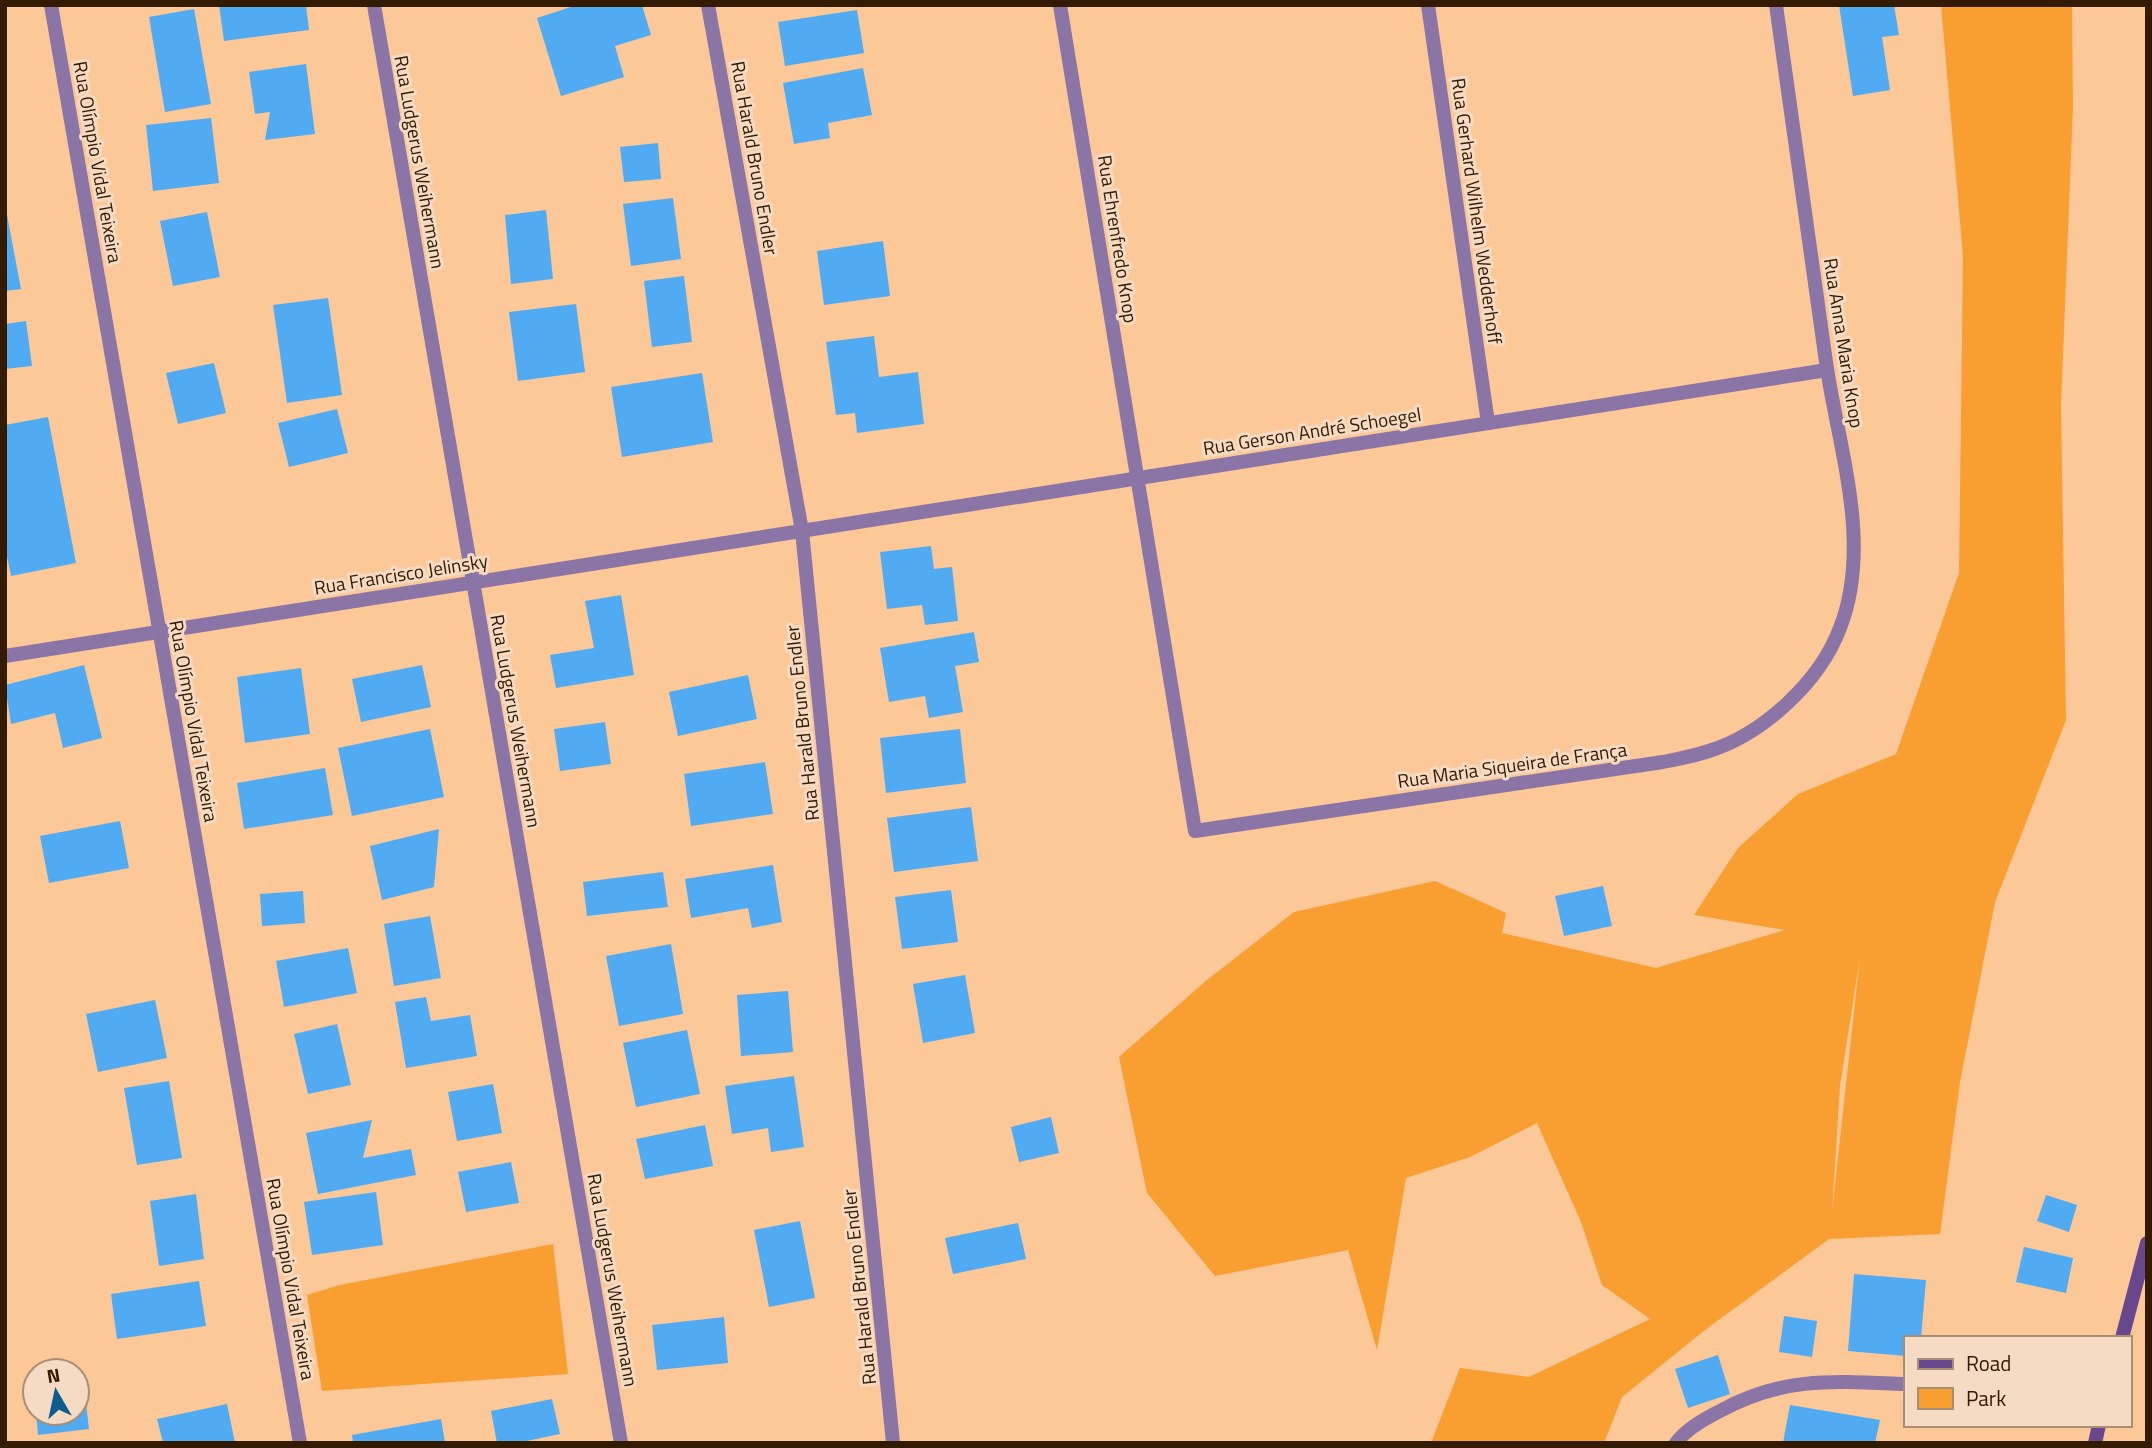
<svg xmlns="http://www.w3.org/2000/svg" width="2152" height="1448" font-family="'Titillium Web',sans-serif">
<rect width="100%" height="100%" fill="#fcc897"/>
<g fill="#f99e31" fill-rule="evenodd">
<path d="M1941,5H2072L2073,107L2061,405L2066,720L1995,902L1960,1082L1940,1234L1829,1239L1705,1330L1622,1397L1604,1443H1431L1460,1368L1529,1377L1650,1319L1602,1285L1581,1222L1537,1123L1470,1157L1406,1178L1377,1350L1348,1250L1215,1276L1147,1193L1119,1057L1207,980L1294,912L1435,881L1506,913L1502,933L1656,968L1785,930L1694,915L1738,848L1798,794L1896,754L1959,573L1963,256ZM1860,957L1832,1212V1213L1840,1086Z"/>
<polygon points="553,1244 568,1374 322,1391 307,1295 340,1285"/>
</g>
<g fill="#51abf2">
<polygon points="219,5 306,5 309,30 224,41"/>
<polygon points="577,5 642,5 651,35 615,46 624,77 561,96 537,18"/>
<polygon points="1839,5 1894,5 1899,35 1882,37 1890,90 1853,96"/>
<polygon points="194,9 211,104 165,112 149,17"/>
<polygon points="857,10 864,53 785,66 778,22"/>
<polygon points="306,64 315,134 265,140 270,112 255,114 249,72"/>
<polygon points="863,68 872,115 828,123 830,138 794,144 783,83"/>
<polygon points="211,118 219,183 153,191 146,125"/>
<polygon points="658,143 661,179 624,182 620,147"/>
<polygon points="673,198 681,259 631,266 623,204"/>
<polygon points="5,204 21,289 5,291"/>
<polygon points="546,210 553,279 511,284 505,215"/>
<polygon points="207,212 220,277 173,286 160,221"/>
<polygon points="883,241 890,296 824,305 817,251"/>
<polygon points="684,276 692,342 652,347 644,281"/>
<polygon points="328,298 342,395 287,403 273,305"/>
<polygon points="576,304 585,372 518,381 509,312"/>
<polygon points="26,321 32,366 5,369 5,324"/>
<polygon points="874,336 879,377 918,372 924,424 857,433 855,413 836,415 826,342"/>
<polygon points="214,363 226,413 178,424 166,373"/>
<polygon points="702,373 713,442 622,457 611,387"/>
<polygon points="337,409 348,453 289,467 278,423"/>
<polygon points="48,417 76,563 11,576 5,547 5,425"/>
<polygon points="931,546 934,569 952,567 958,621 925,625 922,605 887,609 880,552"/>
<polygon points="621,595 634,675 556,688 550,655 594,648 585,601"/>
<polygon points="974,632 979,662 955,666 963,712 929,718 925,696 889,702 880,648"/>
<polygon points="84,665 102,738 63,748 55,713 11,724 5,685"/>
<polygon points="422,665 431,707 361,722 352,679"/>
<polygon points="301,668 310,734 245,743 237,677"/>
<polygon points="748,675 757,719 678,736 669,692"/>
<polygon points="605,722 611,764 560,771 554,729"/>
<polygon points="430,729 444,797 352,816 338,748"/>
<polygon points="960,729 966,783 886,793 880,738"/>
<polygon points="765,762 773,814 691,826 684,774"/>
<polygon points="325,768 333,815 244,829 237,783"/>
<polygon points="971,807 978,861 894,872 887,818"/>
<polygon points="120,821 129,868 49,883 40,836"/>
<polygon points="439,829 434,887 382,900 370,846"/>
<polygon points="773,865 782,922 752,928 748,908 691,918 685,879"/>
<polygon points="663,872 668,907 587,916 583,882"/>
<polygon points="1603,886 1612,926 1564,936 1555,896"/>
<polygon points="951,890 958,942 902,949 895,897"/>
<polygon points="303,891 305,923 262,926 260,894"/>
<polygon points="430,916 441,978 394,986 384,924"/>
<polygon points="671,944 683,1014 619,1026 606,956"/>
<polygon points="348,948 357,993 284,1007 276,961"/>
<polygon points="965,975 975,1033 923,1043 913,984"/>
<polygon points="788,991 793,1052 741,1056 737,995"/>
<polygon points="426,997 431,1021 470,1015 477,1056 406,1068 395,1002"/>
<polygon points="155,1000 167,1058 98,1072 86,1014"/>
<polygon points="337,1024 351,1085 308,1094 294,1034"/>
<polygon points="687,1030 700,1094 636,1107 623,1043"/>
<polygon points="794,1076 804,1147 771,1152 768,1128 732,1134 725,1086"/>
<polygon points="169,1081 182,1158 137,1165 124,1088"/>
<polygon points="493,1084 502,1133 457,1141 448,1092"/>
<polygon points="1051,1117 1059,1153 1019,1162 1011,1127"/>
<polygon points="372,1120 363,1158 411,1149 416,1175 318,1194 306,1133"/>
<polygon points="705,1125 713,1166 645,1179 636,1139"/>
<polygon points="511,1162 519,1203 466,1212 458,1172"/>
<polygon points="376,1192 383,1245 312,1255 304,1202"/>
<polygon points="196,1194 204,1259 159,1266 150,1201"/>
<polygon points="2046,1195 2077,1205 2069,1232 2037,1221"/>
<polygon points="800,1221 815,1298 769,1307 754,1230"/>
<polygon points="1018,1223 1026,1259 953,1274 945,1238"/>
<polygon points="2024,1247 2073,1258 2066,1293 2016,1282"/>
<polygon points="1854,1274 1926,1280 1921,1338 1905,1338 1905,1356 1848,1351"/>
<polygon points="199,1281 206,1326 117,1339 111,1294"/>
<polygon points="1784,1316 1817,1321 1812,1357 1779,1352"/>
<polygon points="724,1317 728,1363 657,1370 652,1325"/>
<polygon points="1718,1355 1730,1394 1688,1408 1675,1369"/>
<polygon points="85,1394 89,1429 38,1435 36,1413 77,1413 77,1395"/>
<polygon points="552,1399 560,1434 517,1443 497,1443 491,1411"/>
<polygon points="227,1404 235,1443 163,1443 157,1419"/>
<polygon points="1790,1405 1880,1420 1875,1443 1783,1443"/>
<polygon points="441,1419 445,1443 353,1443 352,1435"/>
</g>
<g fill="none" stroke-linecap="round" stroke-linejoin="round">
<path stroke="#8b75a6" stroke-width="14" d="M1676,1443C1686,1429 1704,1419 1720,1411C1783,1376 1836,1381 1905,1384"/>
<g stroke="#8b75a6" stroke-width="14">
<polyline points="51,5 300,1443"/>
<polyline points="374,5 621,1443"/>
<polyline points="708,5 802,531 893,1443"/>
<path d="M1060,5L1195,831L1663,762C1678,759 1694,756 1709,751C1764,734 1820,681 1840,628C1873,543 1838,447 1826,362C1809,243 1792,124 1776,5"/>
<polyline points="1428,5 1488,423"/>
<polyline points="5,656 1827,370"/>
</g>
<g stroke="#69478d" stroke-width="14">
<polyline points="2122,1338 2147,1243"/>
<polyline points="2095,1443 2099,1425"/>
</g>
</g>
<g text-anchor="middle" stroke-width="6" stroke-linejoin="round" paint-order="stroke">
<g font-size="19" fill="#331b01" stroke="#f5dbc3">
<text transform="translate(755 158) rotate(80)" y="7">Rua Harald Bruno Endler</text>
<text transform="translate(98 162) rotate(80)" y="7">Rua Olímpio Vidal Teixeira</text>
<text transform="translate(420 162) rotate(80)" y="7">Rua Ludgerus Weihermann</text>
<text transform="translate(1477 211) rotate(82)" y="7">Rua Gerhard Wilhelm Wedderhoff</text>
<text transform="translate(1118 239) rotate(81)" y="7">Rua Ehrenfredo Knop</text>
<text transform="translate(1844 343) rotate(81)" y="7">Rua Anna Maria Knop</text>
<text transform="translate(1312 431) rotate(-9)" y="7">Rua Gerson André Schoegel</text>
<text transform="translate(401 574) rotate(-9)" y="7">Rua Francisco Jelinsky</text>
<text transform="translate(194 721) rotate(80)" y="7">Rua Olímpio Vidal Teixeira</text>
<text transform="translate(516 721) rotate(80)" y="7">Rua Ludgerus Weihermann</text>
<text transform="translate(802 723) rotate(-96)" y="7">Rua Harald Bruno Endler</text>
<text transform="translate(1512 765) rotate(-8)" y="7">Rua Maria Siqueira de França</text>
<text transform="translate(291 1279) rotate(80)" y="7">Rua Olímpio Vidal Teixeira</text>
<text transform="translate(613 1280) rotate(80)" y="7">Rua Ludgerus Weihermann</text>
<text transform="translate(859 1287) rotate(-96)" y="7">Rua Harald Bruno Endler</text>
</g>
</g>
<rect width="2152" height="1448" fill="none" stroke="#331b01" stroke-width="14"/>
<rect x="1904" y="1336" width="228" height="91" fill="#f5dbc3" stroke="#a78e75" stroke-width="2"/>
<rect x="1918" y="1359" width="35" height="10" fill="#69478d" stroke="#a78e75" stroke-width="2"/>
<text x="1966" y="1371" font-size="21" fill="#331b01">Road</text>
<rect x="1918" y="1388" width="35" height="21" fill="#f99e31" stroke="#a78e75" stroke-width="2"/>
<text x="1966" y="1406" font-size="21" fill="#331b01">Park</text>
<g transform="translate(56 1392) rotate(351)"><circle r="33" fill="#f5dbc3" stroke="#a78e75" stroke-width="2"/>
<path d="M0-5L12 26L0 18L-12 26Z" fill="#0e5b8e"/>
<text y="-10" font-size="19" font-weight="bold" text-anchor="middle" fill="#331b01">N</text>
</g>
</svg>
